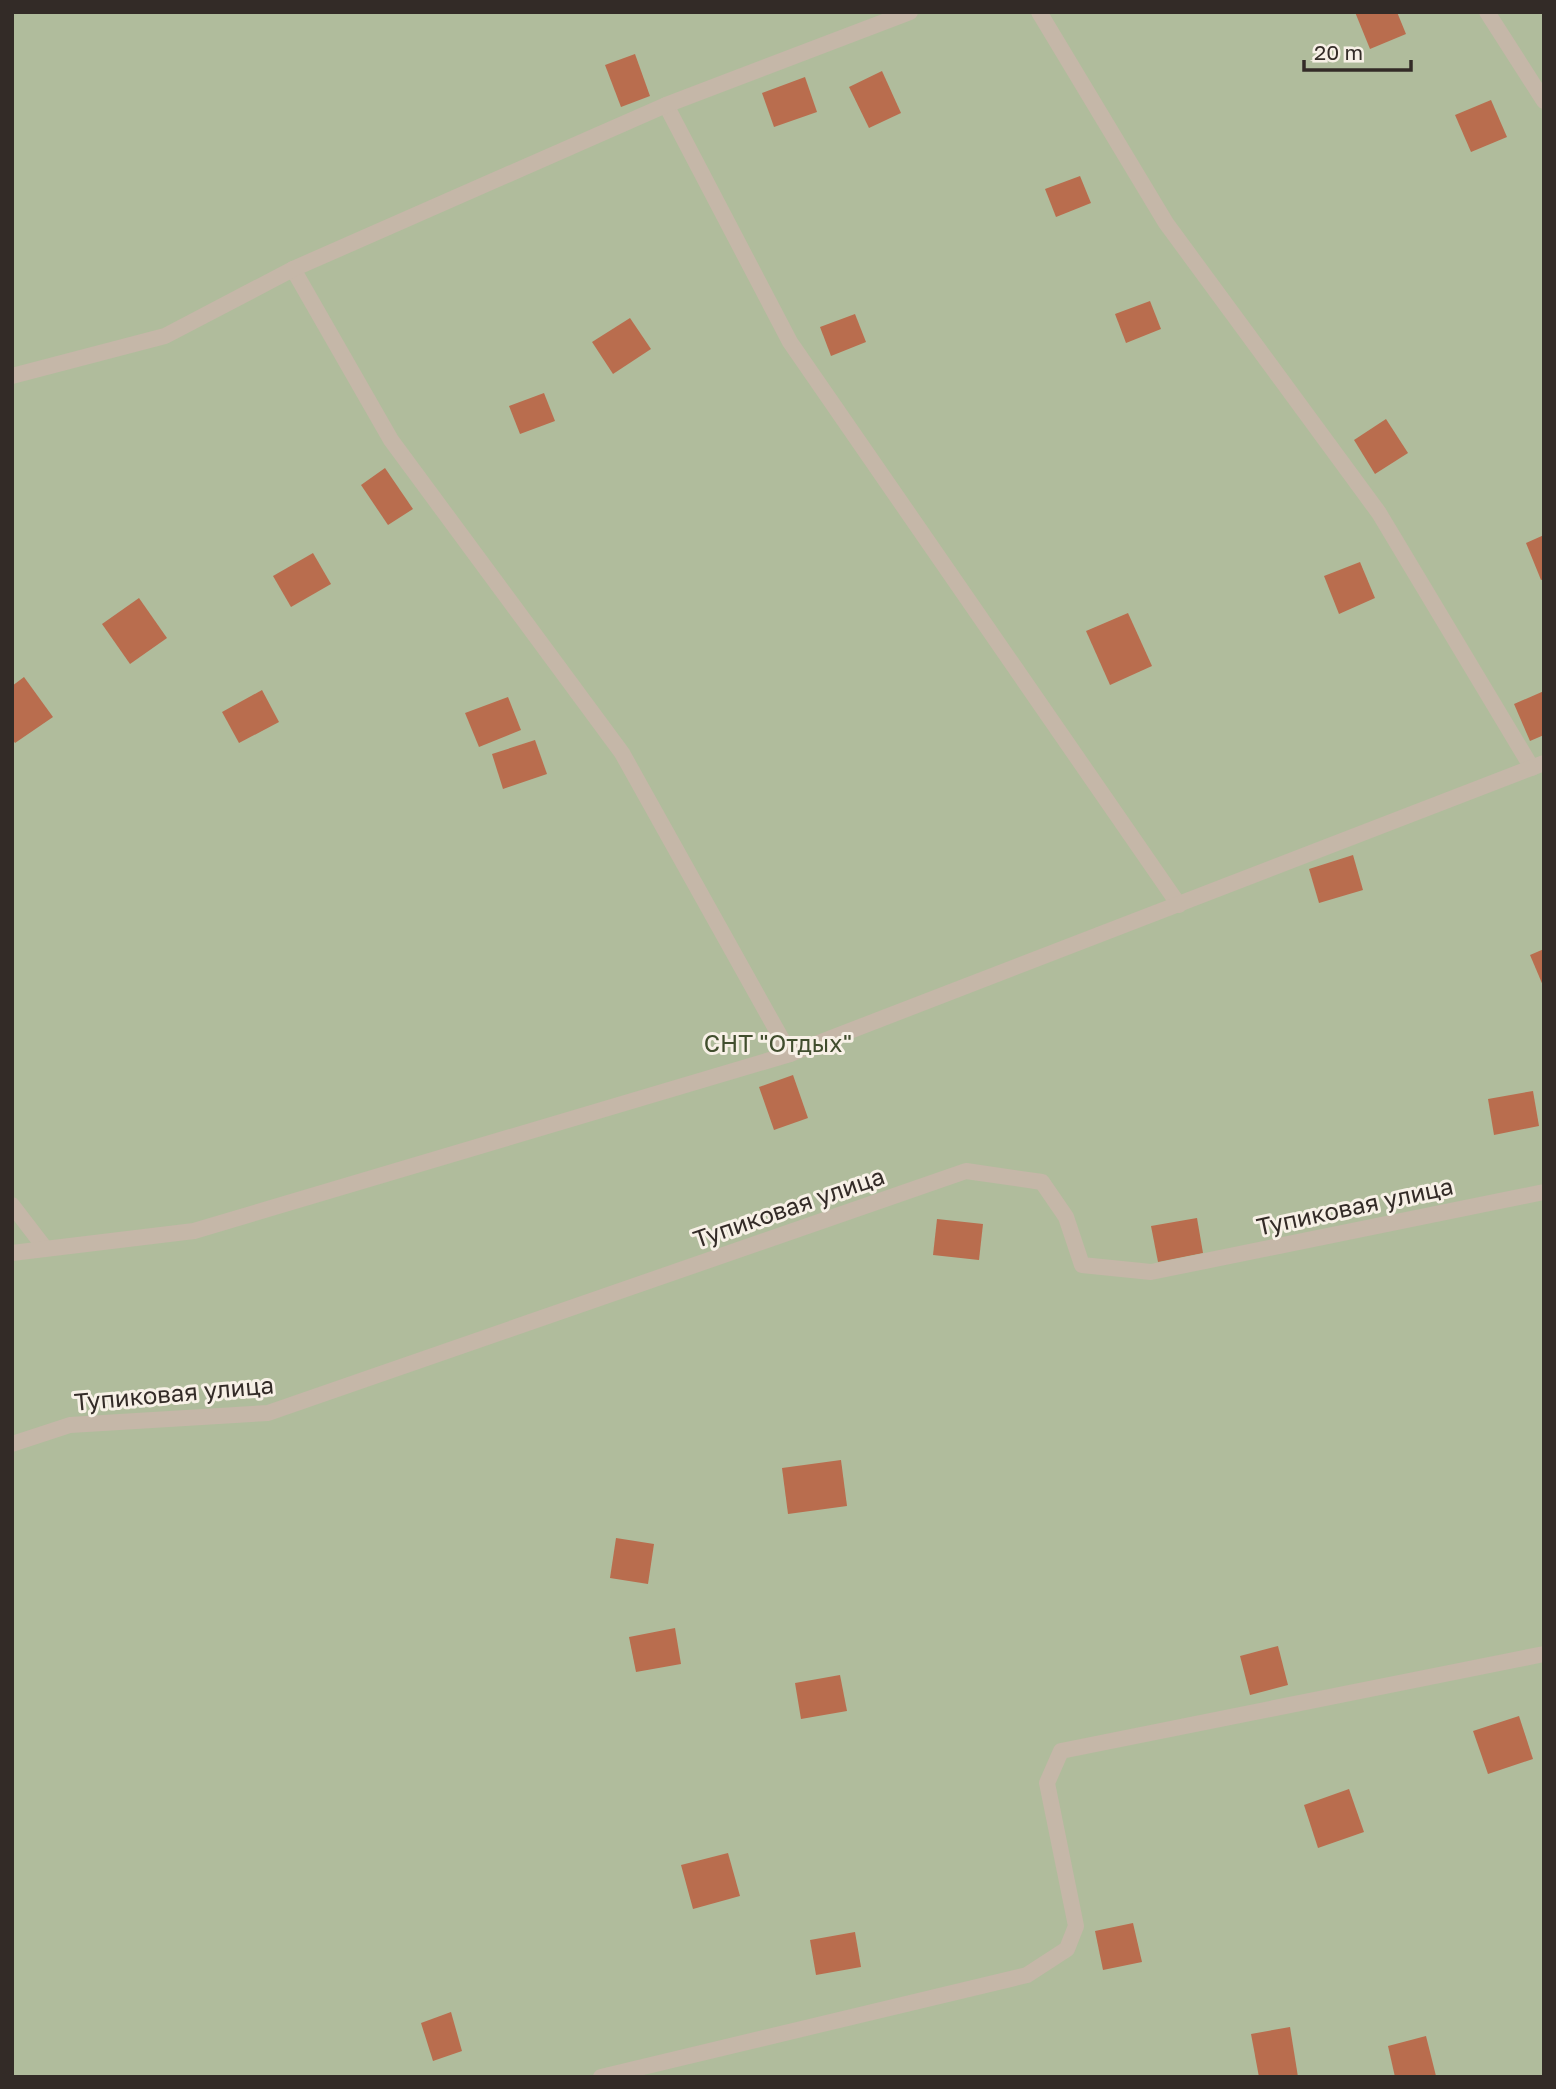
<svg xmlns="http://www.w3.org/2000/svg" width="1556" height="2089" font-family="'Golos Text',sans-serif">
<rect width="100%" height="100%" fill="#efe6db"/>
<rect fill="#b0bc9c" x="12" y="12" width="1532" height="2065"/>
<g fill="#b96d4e">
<polygon points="1355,12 1397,12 1406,34 1370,49"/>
<polygon points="635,54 650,96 621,107 605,65"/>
<polygon points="882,71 901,113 869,128 849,87"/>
<polygon points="805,77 817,112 774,127 762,93"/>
<polygon points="1491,100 1507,137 1471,152 1455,115"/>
<polygon points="1080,176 1091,203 1056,217 1045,189"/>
<polygon points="1150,301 1161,329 1126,343 1115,314"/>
<polygon points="855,314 866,342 831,356 820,327"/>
<polygon points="630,318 651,349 613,374 592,342"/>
<polygon points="544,393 555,421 520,434 509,406"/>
<polygon points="1386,419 1408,453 1375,474 1354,440"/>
<polygon points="385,468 413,509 388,525 361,485"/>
<polygon points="1544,535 1544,579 1541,580 1526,543"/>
<polygon points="313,553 331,584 291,607 273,576"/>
<polygon points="1360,562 1375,598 1339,614 1324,576"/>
<polygon points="139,598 167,638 130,664 102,624"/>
<polygon points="1128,613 1152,666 1110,685 1086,631"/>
<polygon points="24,677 53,717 15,743 12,739 12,686"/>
<polygon points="262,690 279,722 239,743 222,712"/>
<polygon points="1544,691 1544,735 1530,741 1514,704"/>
<polygon points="508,697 521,730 479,747 465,713"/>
<polygon points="535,740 547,774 503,789 492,754"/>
<polygon points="1353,855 1363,890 1319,903 1309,869"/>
<polygon points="1544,949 1544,988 1530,955"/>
<polygon points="793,1075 808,1118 774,1130 759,1087"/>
<polygon points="1533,1091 1539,1126 1494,1135 1488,1099"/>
<polygon points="1197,1218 1203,1253 1158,1262 1151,1226"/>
<polygon points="937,1219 983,1224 979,1260 933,1255"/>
<polygon points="841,1460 847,1506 788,1514 782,1468"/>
<polygon points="616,1538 654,1544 648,1584 610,1578"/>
<polygon points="675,1628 681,1664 636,1672 629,1637"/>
<polygon points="1278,1646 1288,1685 1250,1695 1240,1656"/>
<polygon points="840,1675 847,1711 801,1719 795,1683"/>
<polygon points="1519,1716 1533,1759 1488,1774 1473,1731"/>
<polygon points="1349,1789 1364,1832 1318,1848 1304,1805"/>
<polygon points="728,1853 740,1896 693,1909 681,1865"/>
<polygon points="1133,1923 1142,1962 1103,1970 1095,1931"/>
<polygon points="855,1932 861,1967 816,1975 810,1940"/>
<polygon points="451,2012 462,2051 433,2061 421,2023"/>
<polygon points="1290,2027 1298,2077 1259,2077 1251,2034"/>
<polygon points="1426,2036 1436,2076 1395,2077 1388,2046"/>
</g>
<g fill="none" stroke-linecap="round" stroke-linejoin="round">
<g stroke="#c5b7a8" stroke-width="16">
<polyline points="1039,12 1166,223 1379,513 1532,768"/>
<polyline points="1487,12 1544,101"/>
<polyline points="666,105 790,342 1179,905"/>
<polyline points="293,269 391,440 622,753 790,1054"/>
<polyline points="12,376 165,336 293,269 666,105 910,12"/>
<polyline points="12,1205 45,1248"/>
<polyline points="12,1253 194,1231 790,1054 1544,763"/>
<polyline points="12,1444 70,1425 268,1413 966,1171 1042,1182 1066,1217 1082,1265 1151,1272 1544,1192"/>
<polyline points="601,2077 1027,1975 1067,1949 1076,1926 1047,1783 1061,1751 1544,1654"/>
</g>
</g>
<g text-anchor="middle" stroke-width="6" stroke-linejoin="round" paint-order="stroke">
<g font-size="24" fill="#414e2e" stroke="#f7f0e6">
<text x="778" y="1052">СНТ "Отдых"</text>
</g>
<g font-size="24" fill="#332b27" stroke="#f7f0e6">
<text transform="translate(1355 1207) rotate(-12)" y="8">Тупиковая улица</text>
<text transform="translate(789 1208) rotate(-19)" y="8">Тупиковая улица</text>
<text transform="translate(174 1394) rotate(-5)" y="8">Тупиковая улица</text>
</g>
</g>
<rect width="1556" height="2089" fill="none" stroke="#332b27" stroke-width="28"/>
<path d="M1304 60v10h107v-10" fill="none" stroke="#332b27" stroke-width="3.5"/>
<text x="1314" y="60" font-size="21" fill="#332b27" stroke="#f7f0e6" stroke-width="5" paint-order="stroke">20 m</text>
</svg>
